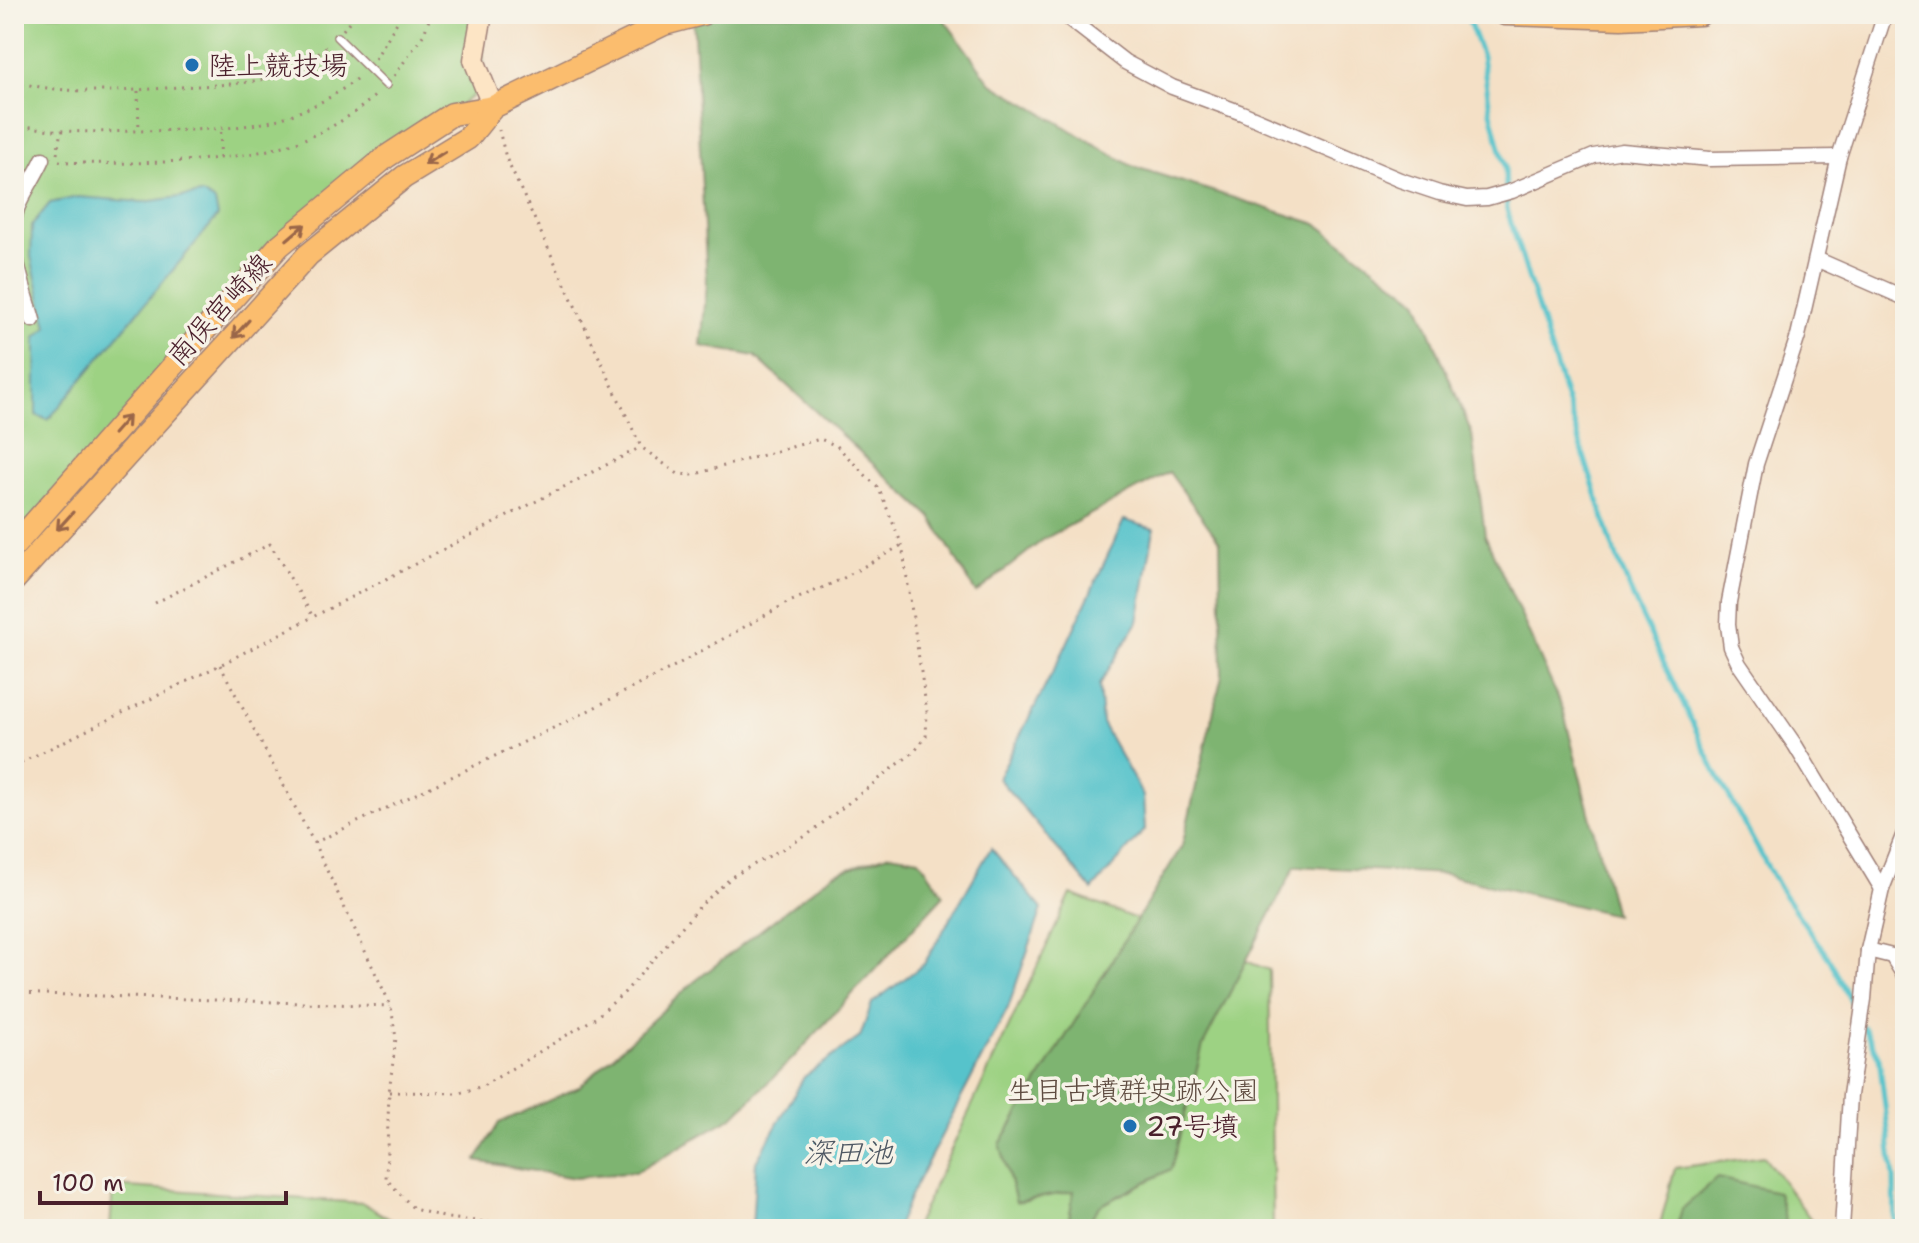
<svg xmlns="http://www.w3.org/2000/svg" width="1919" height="1243" viewBox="0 0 1919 1243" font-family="'Shantell Sans','Klee One',sans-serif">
  <rect width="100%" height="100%" fill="#f7f3e8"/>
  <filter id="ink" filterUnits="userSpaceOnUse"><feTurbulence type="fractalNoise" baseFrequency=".0125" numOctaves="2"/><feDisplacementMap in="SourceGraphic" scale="16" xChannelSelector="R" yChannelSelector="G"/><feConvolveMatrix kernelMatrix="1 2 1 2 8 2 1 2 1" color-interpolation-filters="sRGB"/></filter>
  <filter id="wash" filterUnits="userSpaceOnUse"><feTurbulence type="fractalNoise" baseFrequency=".006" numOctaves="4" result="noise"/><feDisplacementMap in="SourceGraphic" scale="32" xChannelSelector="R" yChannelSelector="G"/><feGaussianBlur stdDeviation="1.8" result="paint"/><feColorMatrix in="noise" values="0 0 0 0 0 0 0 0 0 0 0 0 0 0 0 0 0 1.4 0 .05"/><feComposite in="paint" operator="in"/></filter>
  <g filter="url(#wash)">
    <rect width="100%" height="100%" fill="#f4e0c6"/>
    <!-- green -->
    <g fill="#9dd283" stroke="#747857" stroke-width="2">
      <path d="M 14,14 L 482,14 L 484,87 L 279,246 L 14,546 Z"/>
      <path d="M 1071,894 L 1269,970 L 1273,1229 L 914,1229 Z"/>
      <path d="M 1764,1156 L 1818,1229 L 1659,1229 L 1675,1168 Z"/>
      <path d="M 113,1186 L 363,1203 L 406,1229 L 110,1229 Z"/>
    </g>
    <!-- forest -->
    <g fill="#7eb471" stroke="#646a4e" stroke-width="2">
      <path d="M 693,14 L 940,14 L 990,82 L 1132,166 L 1317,224 L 1417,300 L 1472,434 L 1485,535 L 1563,709 L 1615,915 L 1445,874 L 1295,866 L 1203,1045 L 1171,1169 L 1101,1205 L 1082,1229 L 1067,1229 L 1074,1191 L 1016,1202 L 1000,1144 L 1182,846 L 1222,675 L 1220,542 L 1169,472 L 1044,539 L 976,593 L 931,517 L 755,356 L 701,346 L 707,284 Z"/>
      <path d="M 890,854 L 919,859 L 944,895 L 794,1057 L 734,1116 L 636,1172 L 575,1178 L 476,1161 L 499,1123 L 579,1087 L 694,982 L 833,874 Z"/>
      <path d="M 1717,1178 L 1778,1192 L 1788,1229 L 1676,1229 L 1682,1209 Z"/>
    </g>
    <!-- water -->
    <g fill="#56c3cb" stroke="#50717b" stroke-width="2">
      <path d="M 202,194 L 215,202 L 218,216 L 48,420 L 36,415 L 36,337 L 47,327 L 31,257 L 32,225 L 50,203 L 78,197 L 143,202 Z"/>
      <path d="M 1124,520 L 1154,529 L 1138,622 L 1099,685 L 1102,723 L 1143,796 L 1145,830 L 1092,890 L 998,778 L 1064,650 Z"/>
      <path d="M 991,848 L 1042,909 L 1008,1008 L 912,1192 L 896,1229 L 752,1229 L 756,1162 L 804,1077 L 860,1037 L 872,1003 L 924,964 Z"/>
    </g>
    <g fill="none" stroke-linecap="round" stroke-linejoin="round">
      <!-- stream -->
      <g stroke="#56c3cb" stroke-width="5">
        <path d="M 1466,14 L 1482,56 L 1490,108 L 1505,167 L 1507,210 L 1613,548 L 1636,604 L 1716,773 L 1780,889 L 1830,960 L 1857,1014"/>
        <path d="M 1863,1027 L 1879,1058 L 1894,1178 L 1895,1229"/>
      </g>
    </g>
  </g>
  <g filter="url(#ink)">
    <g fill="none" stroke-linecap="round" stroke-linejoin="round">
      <defs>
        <path id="lane" d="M 337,37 L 386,85"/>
        <g id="street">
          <path d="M 1063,14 L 1125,62 L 1172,87 L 1242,113 L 1400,180 L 1439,193 L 1467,199 L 1487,198 L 1512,191 L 1594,156 L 1622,151 L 1710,159 L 1839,157"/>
          <path d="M 1816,259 L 1905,298"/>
          <path d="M 33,320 C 24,287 6,243 17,209 C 22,195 36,175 43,159"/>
          <path d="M 1882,889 L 1795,745 L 1739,664 L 1731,647 L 1728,625 L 1729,602 L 1756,464 L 1798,336 L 1839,157 L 1885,14"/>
          <path d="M 1868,950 L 1892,956 L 1905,977"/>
          <path d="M 1842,1229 L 1850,1095 L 1864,999 L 1868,950 L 1882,889 L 1905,831"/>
        </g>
        <path id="secondary" d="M 482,14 L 474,60 L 493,107"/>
        <g id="primary">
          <path d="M 1505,14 L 1621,18 L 1700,14"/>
          <path d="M 14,546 L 279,246 L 386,157 L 452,114 L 493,107 L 664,24 L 702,14"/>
          <path d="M 14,580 L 308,255 L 404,177 L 468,138 L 493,107"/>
        </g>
      </defs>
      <!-- lane casing -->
      <use href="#lane" stroke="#9f8078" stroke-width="10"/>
      <!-- street casing -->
      <use href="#street" stroke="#9f8078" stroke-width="17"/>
      <!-- secondary casing -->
      <use href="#secondary" stroke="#9f8078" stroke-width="23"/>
      <!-- primary casing -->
      <use href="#primary" stroke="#9f8078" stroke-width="25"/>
      <!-- path -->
      <g stroke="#9f8078" stroke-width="3" stroke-dasharray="2 6" stroke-linecap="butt">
        <path d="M 343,30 L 355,14"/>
        <path d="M 375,59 L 402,14"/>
        <path d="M 394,76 L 424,34 L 431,14"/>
        <path d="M 14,81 C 64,96 128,91 179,87 C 212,85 245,85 277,76 C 296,70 314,56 330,44"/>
        <path d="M 138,91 L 139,131"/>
        <path d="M 14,123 C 53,134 96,132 137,131 C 181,130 228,131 272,121 C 301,113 337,97 359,76"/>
        <path d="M 57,154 L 61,130"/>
        <path d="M 14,156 L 27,158"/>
        <path d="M 220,158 L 221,127"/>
        <path d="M 59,161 C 93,165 128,163 163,162 C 244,158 315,151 378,93"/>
        <path d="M 155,603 L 270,544 L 312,615"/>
        <path d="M 220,665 L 314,843 L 391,1006 L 396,1038 L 389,1092 L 386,1179 L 414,1209 L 447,1218 L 555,1229"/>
        <path d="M 14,766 L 220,665 L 641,447"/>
        <path d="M 314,843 L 574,718 L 671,668 L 787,603 L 840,580 L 902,545"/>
        <path d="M 14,993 L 390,1006"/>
        <path d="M 389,1092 L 459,1093 L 483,1086 L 595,1018 L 625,992 L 701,905 L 733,876 L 806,836 L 915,751 L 926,736 L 927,712 L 902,545 L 879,489 L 837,446 L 820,439 L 692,475 L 678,474 L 641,447 L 506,158 L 499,130"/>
      </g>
      <!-- lane -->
      <use href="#lane" stroke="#fff" stroke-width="7"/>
      <!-- street -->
      <use href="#street" stroke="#fff" stroke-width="14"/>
      <!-- secondary -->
      <use href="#secondary" stroke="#fde5c5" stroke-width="20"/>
      <!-- primary -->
      <use href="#primary" stroke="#fbbd6e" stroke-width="22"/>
    </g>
    <!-- one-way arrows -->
    <defs><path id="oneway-shaft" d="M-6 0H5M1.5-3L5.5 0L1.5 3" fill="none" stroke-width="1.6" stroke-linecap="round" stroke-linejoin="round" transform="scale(2)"/></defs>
    <g stroke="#9a6649">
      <use href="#oneway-shaft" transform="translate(435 158) rotate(148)"/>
      <use href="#oneway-shaft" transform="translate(296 232) rotate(-40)"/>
      <use href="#oneway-shaft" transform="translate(241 329) rotate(132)"/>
      <use href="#oneway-shaft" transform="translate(121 425) rotate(-49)"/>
      <use href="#oneway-shaft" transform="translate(65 521) rotate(132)"/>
    </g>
  </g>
  <!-- markers -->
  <g fill="#1f6fb2" stroke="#f7f3e8" stroke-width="3">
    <circle cx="192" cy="65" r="8"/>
    <circle cx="1130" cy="1126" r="8"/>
  </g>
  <g text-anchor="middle" stroke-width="7" stroke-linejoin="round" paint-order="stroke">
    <!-- poi labels -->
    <g font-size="28" fill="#4a1f2b" stroke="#f7f3e8" text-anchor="start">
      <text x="208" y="75">陸上競技場</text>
      <text x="1146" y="1136">27号墳</text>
    </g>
    <!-- street labels -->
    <g font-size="28" fill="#4a1f2b" stroke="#f7f3e8">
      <text transform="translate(219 309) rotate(-48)" y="10">南俣宮崎線</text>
    </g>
    <!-- park labels -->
    <g font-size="28" fill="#5f4c41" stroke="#f7f3e8">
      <text x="1133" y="1100">生目古墳群史跡公園</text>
    </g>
    <!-- water labels -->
    <g font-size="30" font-style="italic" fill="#4e5863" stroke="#f7f3e8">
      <text x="848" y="1163">深田池</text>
    </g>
  </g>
  <!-- margin -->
  <rect width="1919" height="1243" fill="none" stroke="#f7f3e8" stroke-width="48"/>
  <!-- scale -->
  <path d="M40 1191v12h246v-12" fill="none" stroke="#4a1f2b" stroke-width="4"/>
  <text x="52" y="1191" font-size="24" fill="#4a1f2b" stroke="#f7f3e8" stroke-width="6" paint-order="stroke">100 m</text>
</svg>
